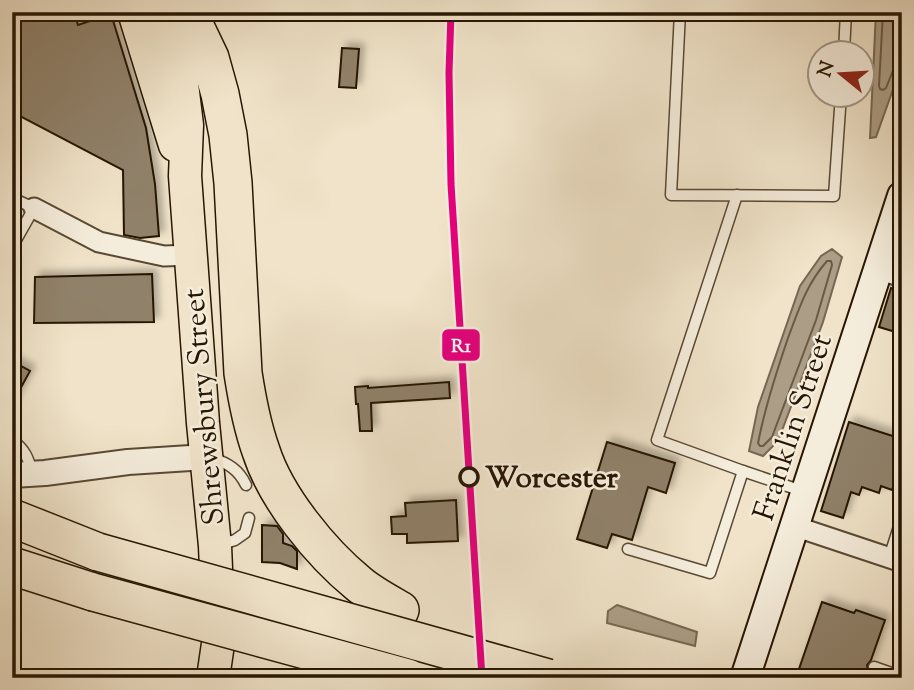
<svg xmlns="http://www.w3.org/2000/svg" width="914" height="690" viewBox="0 0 914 690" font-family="'Sorts Mill Goudy',serif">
  <defs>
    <filter id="shadow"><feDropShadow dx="5" dy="-5" stdDeviation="3.5" flood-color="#0004"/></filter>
  </defs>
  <rect width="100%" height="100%" fill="#f0e3c9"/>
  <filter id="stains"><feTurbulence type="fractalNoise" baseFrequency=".00286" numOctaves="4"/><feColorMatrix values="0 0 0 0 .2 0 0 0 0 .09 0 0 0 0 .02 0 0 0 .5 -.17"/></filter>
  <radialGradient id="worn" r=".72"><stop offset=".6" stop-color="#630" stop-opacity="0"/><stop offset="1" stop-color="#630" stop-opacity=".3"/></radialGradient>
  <!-- water -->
  <g fill="#ac9d86" stroke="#776752" stroke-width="2">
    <path d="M 876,12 L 902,12 L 902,64 L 876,137 L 870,138 Z"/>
    <path d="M 832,249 L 842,257 L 823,322 L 778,441 L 763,456 L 749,451 L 758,407 L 800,286 L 821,256 Z"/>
    <path d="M 617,605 L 697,632 L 695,646 L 607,623 L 608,611 Z"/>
  </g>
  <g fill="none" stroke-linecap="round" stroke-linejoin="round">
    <!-- shore -->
    <g stroke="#6a5a44" stroke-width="2">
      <path d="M 883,12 L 879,86 L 880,89 L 883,90 L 886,88 L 894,68 L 902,66"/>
      <path d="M 827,261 L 831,261 L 832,265 L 816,320 L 772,437 L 763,446 L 760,446 L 758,443 C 765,407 776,373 788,338 C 799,309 806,285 827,261 Z"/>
    </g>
  </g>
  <!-- building -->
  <g fill="#90816a" stroke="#271603" stroke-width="2" filter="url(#shadow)">
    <path d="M 12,12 L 36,12 L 37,19 L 74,12 L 78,25 L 111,14 L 146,128 L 155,184 L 159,236 L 140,238 L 124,235 L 123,170 L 12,112 Z"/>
    <path d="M 342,48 L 359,49 L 356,88 L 339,87 Z"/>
    <path d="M 152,274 L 154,322 L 34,323 L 35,277 Z"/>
    <path d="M 891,288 L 902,291 L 902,334 L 879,327 Z"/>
    <path d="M 12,361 L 30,371 L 12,404 Z"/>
    <path d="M 449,382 L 450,398 L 371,403 L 372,431 L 360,431 L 358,404 L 356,404 L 355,387 L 368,386 L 368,388 Z"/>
    <path d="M 849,422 L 902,439 L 902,459 L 892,490 L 881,486 L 879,493 L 862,487 L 859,495 L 851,492 L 843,518 L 821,511 Z"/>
    <path d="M 607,442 L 675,463 L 666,493 L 648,487 L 632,540 L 612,534 L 607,548 L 577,539 Z"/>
    <path d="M 456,500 L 458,541 L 407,543 L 407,534 L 392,534 L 391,517 L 406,516 L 405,503 Z"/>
    <path d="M 262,525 L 277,526 L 283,534 L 283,543 L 292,546 L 297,551 L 297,569 L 280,563 L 262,562 Z"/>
    <path d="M 822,602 L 854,613 L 856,610 L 885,620 L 871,660 L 867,665 L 868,671 L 865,678 L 814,678 L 798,672 Z"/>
  </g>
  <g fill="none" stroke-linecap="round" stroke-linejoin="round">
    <defs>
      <g id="service">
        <path d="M 680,12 L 671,195 L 834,196 L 841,94"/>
        <path d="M 844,52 L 846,12"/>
        <path d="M 737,195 L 657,440 L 743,471"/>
        <path d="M 12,198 L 34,208 L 12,247"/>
        <path d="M 12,440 C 25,449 29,459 32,474"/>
        <path d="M 212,458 C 228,463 239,470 246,485"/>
        <path d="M 219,545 L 235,540 L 245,533 L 249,518"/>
        <path d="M 628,549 L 710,573 L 743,471 L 805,492"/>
        <path d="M 889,558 L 902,517"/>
        <path d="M 874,667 L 897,675"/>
      </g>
      <g id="minor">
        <path d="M 34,208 L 99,242 L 164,256 L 191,255"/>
        <path d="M 878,269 L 902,277"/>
        <path d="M 794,526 L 902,562"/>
      </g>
      <path id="tertiary" d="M 12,475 L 45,473 L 128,462 L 206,457"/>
      <path id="secondary" d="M 745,678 L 902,196"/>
      <g id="primary">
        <path d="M 134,12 L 175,145"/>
        <path d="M 164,12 L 182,84 L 187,125 L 185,176 L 203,423 L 215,546 L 219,637 L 213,678"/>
      </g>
      <g id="motorway">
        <path d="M 188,12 L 210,58 L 220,94 L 228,135 L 233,183 L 243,373 C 247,399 252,426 261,451 C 276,498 321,553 359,584 C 371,594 386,602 400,610"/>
        <path d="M 12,518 L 98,552"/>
        <path d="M 12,566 L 93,592"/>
      </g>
    </defs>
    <!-- service casing -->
    <use href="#service" stroke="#594934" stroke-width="13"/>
    <!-- minor casing -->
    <use href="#minor" stroke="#594934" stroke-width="23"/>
    <!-- tertiary casing -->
    <use href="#tertiary" stroke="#594934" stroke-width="28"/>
    <!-- secondary casing -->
    <use href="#secondary" stroke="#271603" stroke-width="32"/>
    <!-- primary casing -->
    <use href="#primary" stroke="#271603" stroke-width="35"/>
    <!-- motorway casing -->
    <use href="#motorway" stroke="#271603" stroke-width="40"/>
    <!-- service -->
    <use href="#service" stroke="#f5eddc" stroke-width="10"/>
    <!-- minor -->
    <use href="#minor" stroke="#f5eddc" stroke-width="19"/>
    <!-- tertiary -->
    <use href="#tertiary" stroke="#f5eddc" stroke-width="24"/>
    <!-- secondary -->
    <use href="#secondary" stroke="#f5eddc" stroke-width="28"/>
    <!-- primary -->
    <use href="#primary" stroke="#f0e3c9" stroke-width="32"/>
    <!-- motorway -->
    <use href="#motorway" stroke="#f0e3c9" stroke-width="37"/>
    <!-- rail -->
    <path stroke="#271603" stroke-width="5" stroke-dasharray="12 12" stroke-linecap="butt" d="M 451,12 L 449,73 L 451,184 L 482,678"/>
    <defs>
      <g id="motorway-bridge">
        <path d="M 98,552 L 548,678"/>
        <path d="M 93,592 L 408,678"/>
      </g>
    </defs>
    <!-- motorway-bridge casing -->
    <use href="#motorway-bridge" stroke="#271603" stroke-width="40" stroke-linecap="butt"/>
    <!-- motorway-bridge -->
    <use href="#motorway-bridge" stroke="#f0e3c9" stroke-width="37"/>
    <defs>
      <path id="rail-1" d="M 451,12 L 449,73 L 451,184 L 482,678"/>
    </defs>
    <!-- rail-1 casing -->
    <use href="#rail-1" stroke="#f5eddc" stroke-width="12"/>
    <!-- rail-1 -->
    <use href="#rail-1" stroke="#e5007d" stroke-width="7"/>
  </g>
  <!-- markers -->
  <circle fill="#f5eddc" stroke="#271603" stroke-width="3.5" cx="469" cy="477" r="9"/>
  <g text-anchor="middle" stroke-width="5" stroke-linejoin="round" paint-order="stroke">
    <!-- street labels -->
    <g font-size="30" fill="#271603" stroke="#f5eddc">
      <text transform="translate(203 407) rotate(-95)" y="10">Shrewsbury Street</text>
      <text transform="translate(792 427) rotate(-72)" y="10">Franklin Street</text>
    </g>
    <!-- stop labels -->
    <g font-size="30" font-weight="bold" fill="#271603" stroke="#f5eddc" text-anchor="start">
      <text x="485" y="487">Worcester</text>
    </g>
  </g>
  <rect stroke="#f5eddc" stroke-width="2.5" x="441" y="328" width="40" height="34" rx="7" fill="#e5007d"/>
  <g font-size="19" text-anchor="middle" font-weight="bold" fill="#fff">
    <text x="461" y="352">R1</text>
  </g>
  <!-- margin -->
  <rect width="914" height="690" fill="none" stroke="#f0e3c9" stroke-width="42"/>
  <rect x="14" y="14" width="886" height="662" fill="none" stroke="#271603" stroke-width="3.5"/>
  <rect x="21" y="21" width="872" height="648" fill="none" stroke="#271603" stroke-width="2"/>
  <!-- north arrow -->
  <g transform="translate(841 74) rotate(288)"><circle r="33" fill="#f5eddc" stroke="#a39785" stroke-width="2"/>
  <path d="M0-5L12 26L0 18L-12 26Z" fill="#8f2418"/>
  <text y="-10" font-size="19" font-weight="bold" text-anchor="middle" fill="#271603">N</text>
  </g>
  <rect width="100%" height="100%" filter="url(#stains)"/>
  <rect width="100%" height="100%" fill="url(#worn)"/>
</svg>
